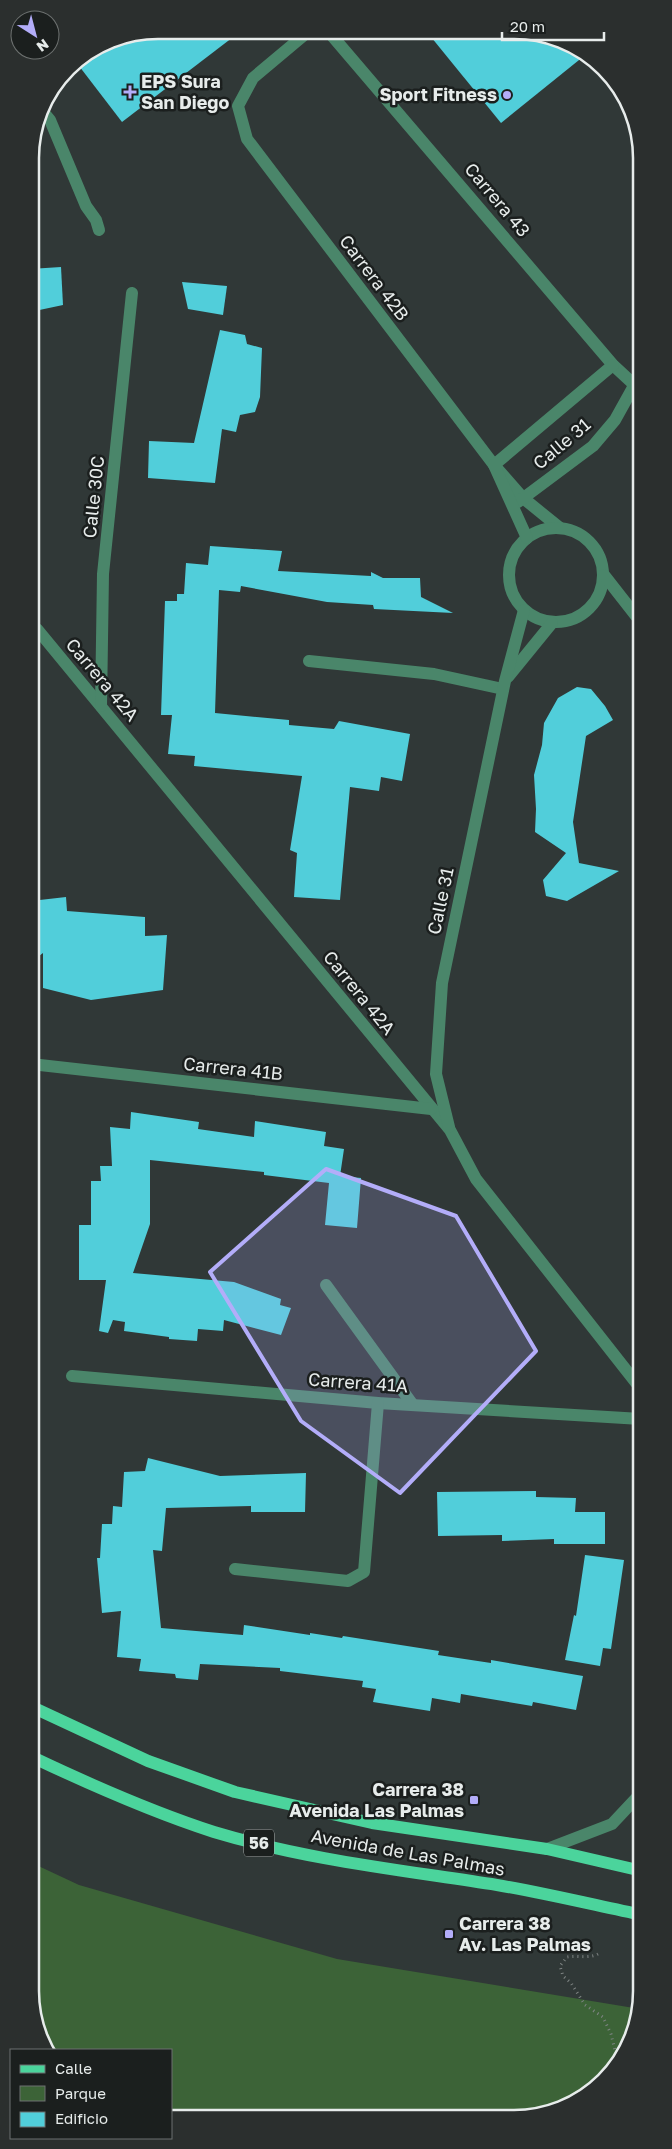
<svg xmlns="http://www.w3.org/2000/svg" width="672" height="2149" viewBox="0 0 672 2149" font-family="'Golos Text',sans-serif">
  <rect width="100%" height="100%" fill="#303837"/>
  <!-- green -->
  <path fill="#3c6337" d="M 32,1863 L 79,1885 L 337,1959 L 640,2009 L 632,2040 L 610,2076 L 578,2102 L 539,2117 L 171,2117 L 171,2050 L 51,2050 L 32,2016 Z"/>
  <!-- building -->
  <g fill="#51ceda">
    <path d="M 158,30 L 241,31 L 122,122 L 76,62 L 109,40 Z"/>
    <path d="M 427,32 L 540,33 L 584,56 L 501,123 Z"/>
    <path d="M 61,267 L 63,305 L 30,312 L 30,269 Z"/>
    <path d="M 182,282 L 227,286 L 223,315 L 188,309 Z"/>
    <path d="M 220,330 L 245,335 L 247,344 L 262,348 L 260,397 L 255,412 L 240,415 L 236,432 L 222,429 L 215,483 L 148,478 L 149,441 L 194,443 Z"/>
    <path d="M 210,546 L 282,551 L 278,571 L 371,576 L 371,572 L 383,578 L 420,578 L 421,597 L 453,613 L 374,609 L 373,605 L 327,602 L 241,586 L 240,592 L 219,590 L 215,713 L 289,720 L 289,725 L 334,729 L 339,721 L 410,734 L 402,781 L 381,777 L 379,791 L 350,787 L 340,900 L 294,897 L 297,853 L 290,850 L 302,776 L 194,766 L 195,756 L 168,754 L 172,715 L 161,715 L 165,601 L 177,601 L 177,594 L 184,594 L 186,563 L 208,565 Z"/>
    <path d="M 577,687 L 591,689 L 605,706 L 613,720 L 586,736 L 573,822 L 579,863 L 619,871 L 567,901 L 546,896 L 543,880 L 566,853 L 535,832 L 536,809 L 534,775 L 542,745 L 544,723 L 558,698 Z"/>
    <path d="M 66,897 L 67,911 L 145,917 L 145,936 L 167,935 L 163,990 L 91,1000 L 43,988 L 43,953 L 31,962 L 31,901 Z"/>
    <path d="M 131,1112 L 199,1122 L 198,1129 L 254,1137 L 255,1121 L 326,1132 L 324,1146 L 344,1149 L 340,1176 L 361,1178 L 357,1228 L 325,1225 L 329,1183 L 264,1175 L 264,1172 L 150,1160 L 150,1224 L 133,1273 L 234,1282 L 281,1299 L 280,1305 L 291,1308 L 281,1335 L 224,1320 L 223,1331 L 198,1329 L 197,1341 L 169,1339 L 169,1337 L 124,1331 L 125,1322 L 113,1320 L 108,1333 L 99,1331 L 106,1280 L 79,1280 L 79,1225 L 91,1225 L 91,1181 L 101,1181 L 100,1166 L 112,1166 L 110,1127 L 130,1129 Z"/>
    <path d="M 148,1458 L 220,1476 L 306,1473 L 305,1512 L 251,1512 L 251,1506 L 166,1508 L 162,1551 L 153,1550 L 161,1628 L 243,1635 L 244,1625 L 310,1635 L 310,1633 L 342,1638 L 343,1636 L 439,1651 L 438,1655 L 491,1663 L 491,1660 L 583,1676 L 576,1710 L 533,1702 L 532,1706 L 461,1694 L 460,1703 L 432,1698 L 430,1711 L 373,1702 L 376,1689 L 362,1687 L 363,1681 L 280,1671 L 280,1668 L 200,1664 L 198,1680 L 176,1678 L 175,1674 L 139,1671 L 141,1659 L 117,1657 L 121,1611 L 102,1613 L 97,1558 L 100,1558 L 102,1524 L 112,1524 L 113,1506 L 122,1507 L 124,1472 L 145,1471 Z"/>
    <path d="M 536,1491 L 536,1497 L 576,1498 L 575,1512 L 605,1512 L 605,1544 L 554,1544 L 554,1539 L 502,1541 L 502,1535 L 438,1536 L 437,1492 Z"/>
    <path d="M 585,1555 L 624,1560 L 611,1649 L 603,1648 L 600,1666 L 565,1660 L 574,1615 L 576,1616 Z"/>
  </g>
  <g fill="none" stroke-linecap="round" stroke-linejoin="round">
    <!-- path -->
    <path stroke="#7e8483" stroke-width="3" stroke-dasharray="1 4" stroke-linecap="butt" d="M 598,1954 C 589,1959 578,1955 567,1957 L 560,1966 L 563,1976 L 571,1983 L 585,2005 L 603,2017 L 611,2034 L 618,2063"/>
    <!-- minor -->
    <g stroke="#4a866a" stroke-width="12">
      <path d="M 309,31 L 253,78 L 238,106 L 247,139 L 494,465 L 523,498 L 560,528"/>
      <path d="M 328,31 L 613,365 L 640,390"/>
      <path d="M 40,108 L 50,120 L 86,206 L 96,220 L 99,230"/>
      <path d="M 518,502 L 593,446 L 615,420 L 640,375"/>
      <circle cx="556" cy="575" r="47"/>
      <path d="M 527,538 L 494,465 L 613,365"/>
      <path d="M 604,575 L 640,621"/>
      <path d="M 37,629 L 450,1130 L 476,1179 L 641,1389"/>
      <path d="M 309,661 L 434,674 L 503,689"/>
      <path d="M 508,677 L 552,623"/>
      <path d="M 101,706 L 103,574 L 132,293"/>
      <path d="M 31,1064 L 431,1109"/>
      <path d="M 449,1127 L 436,1074 L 442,983 L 505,681 L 524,610"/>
      <path d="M 326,1285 L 413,1405"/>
      <path d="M 72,1376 L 378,1403 L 641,1419"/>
      <path d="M 235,1569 L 348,1581 L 364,1572 L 378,1403"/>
      <path d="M 547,1849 L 612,1824 L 642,1792"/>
    </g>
    <!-- major -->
    <g stroke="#4bd49c" stroke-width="12">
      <path d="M 32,1707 L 148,1761 L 235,1792 L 372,1823 L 547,1849 L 642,1871"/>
      <path d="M 32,1757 C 91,1785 152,1812 214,1832 C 307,1860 402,1870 497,1885 C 545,1893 594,1905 642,1915"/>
    </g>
  </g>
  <!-- marked area -->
  <path fill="#b3adf9" fill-opacity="0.2" stroke="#b3adf9" stroke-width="4" stroke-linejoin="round" d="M 326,1169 L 456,1216 L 536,1351 L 400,1493 L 301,1421 L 210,1272 Z"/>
  <!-- markers -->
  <g fill="#b3adf9" stroke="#1b1f1e" stroke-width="2">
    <path d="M127.5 84.5h5v5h5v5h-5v5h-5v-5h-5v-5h5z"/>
    <circle cx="507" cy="95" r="5"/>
    <rect x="469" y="1795" width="10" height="10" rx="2.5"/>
    <rect x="444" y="1929" width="10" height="10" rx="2.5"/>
  </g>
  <g text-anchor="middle" stroke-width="5" stroke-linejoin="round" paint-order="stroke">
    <!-- shield labels -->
    <rect fill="#1b1f1e" stroke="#aaaeae" stroke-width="1" x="244" y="1829.5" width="30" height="27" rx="4"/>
    <g font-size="16" font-weight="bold" fill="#e7eceb">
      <text x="259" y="1849">56</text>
    </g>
    <!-- poi labels -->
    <g font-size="18" font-weight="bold" fill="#e7eceb" stroke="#1b1f1e" text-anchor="start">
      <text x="141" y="88">EPS Sura<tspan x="141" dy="21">San Diego</tspan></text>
      <text x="497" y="101" text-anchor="end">Sport Fitness</text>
      <text x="464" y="1796" text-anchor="end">Carrera 38<tspan x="464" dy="21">Avenida Las Palmas</tspan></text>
      <text x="459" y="1930">Carrera 38<tspan x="459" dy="21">Av. Las Palmas</tspan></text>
    </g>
    <!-- street labels -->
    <g font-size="18" fill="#e7eceb" stroke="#1b1f1e">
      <text transform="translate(497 200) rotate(50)" y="6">Carrera 43</text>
      <text transform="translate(374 278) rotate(53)" y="6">Carrera 42B</text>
      <text transform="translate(562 444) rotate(-40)" y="6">Calle 31</text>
      <text transform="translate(94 497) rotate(-84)" y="6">Calle 30C</text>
      <text transform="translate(102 680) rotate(50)" y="6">Carrera 42A</text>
      <text transform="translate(441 901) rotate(-78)" y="6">Calle 31</text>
      <text transform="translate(359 993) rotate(51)" y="6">Carrera 42A</text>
      <text transform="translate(233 1069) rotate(6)" y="6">Carrera 41B</text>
      <text transform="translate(358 1383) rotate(4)" y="6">Carrera 41A</text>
      <text transform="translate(408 1853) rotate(10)" y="6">Avenida de Las Palmas</text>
    </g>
  </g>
  <!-- crop -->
  <path d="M0 0H672V2149H0ZM158 39H514A119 119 0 0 1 633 158V1991A119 119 0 0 1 514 2110H158A119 119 0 0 1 39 1991V158A119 119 0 0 1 158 39Z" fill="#2b2f2e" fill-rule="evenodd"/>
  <path fill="none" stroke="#e7eceb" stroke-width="2.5" d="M158 39H514A119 119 0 0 1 633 158V1991A119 119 0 0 1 514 2110H158A119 119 0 0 1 39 1991V158A119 119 0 0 1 158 39Z"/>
  <!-- legend -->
  <rect x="10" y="2049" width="162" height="90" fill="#1b1f1e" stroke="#6d7170"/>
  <rect x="20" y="2065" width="25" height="8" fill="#4bd49c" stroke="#6d7170"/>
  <text x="55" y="2074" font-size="15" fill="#e7eceb">Calle</text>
  <rect x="20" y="2086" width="25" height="15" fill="#3c6337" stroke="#6d7170"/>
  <text x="55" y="2099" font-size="15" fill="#e7eceb">Parque</text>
  <rect x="20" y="2112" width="25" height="15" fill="#51ceda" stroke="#6d7170"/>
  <text x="55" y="2124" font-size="15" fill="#e7eceb">Edificio</text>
  <!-- north arrow -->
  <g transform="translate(35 35) rotate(144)"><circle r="24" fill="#1b1f1e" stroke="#6d7170"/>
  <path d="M0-4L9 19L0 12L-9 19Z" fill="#b3adf9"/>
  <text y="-8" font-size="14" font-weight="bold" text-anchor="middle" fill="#e7eceb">N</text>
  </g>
  <!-- scale -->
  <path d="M502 32v8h102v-8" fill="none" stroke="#e7eceb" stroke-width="2.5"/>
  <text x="510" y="32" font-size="15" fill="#e7eceb" stroke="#1b1f1e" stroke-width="4" paint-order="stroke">20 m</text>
</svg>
